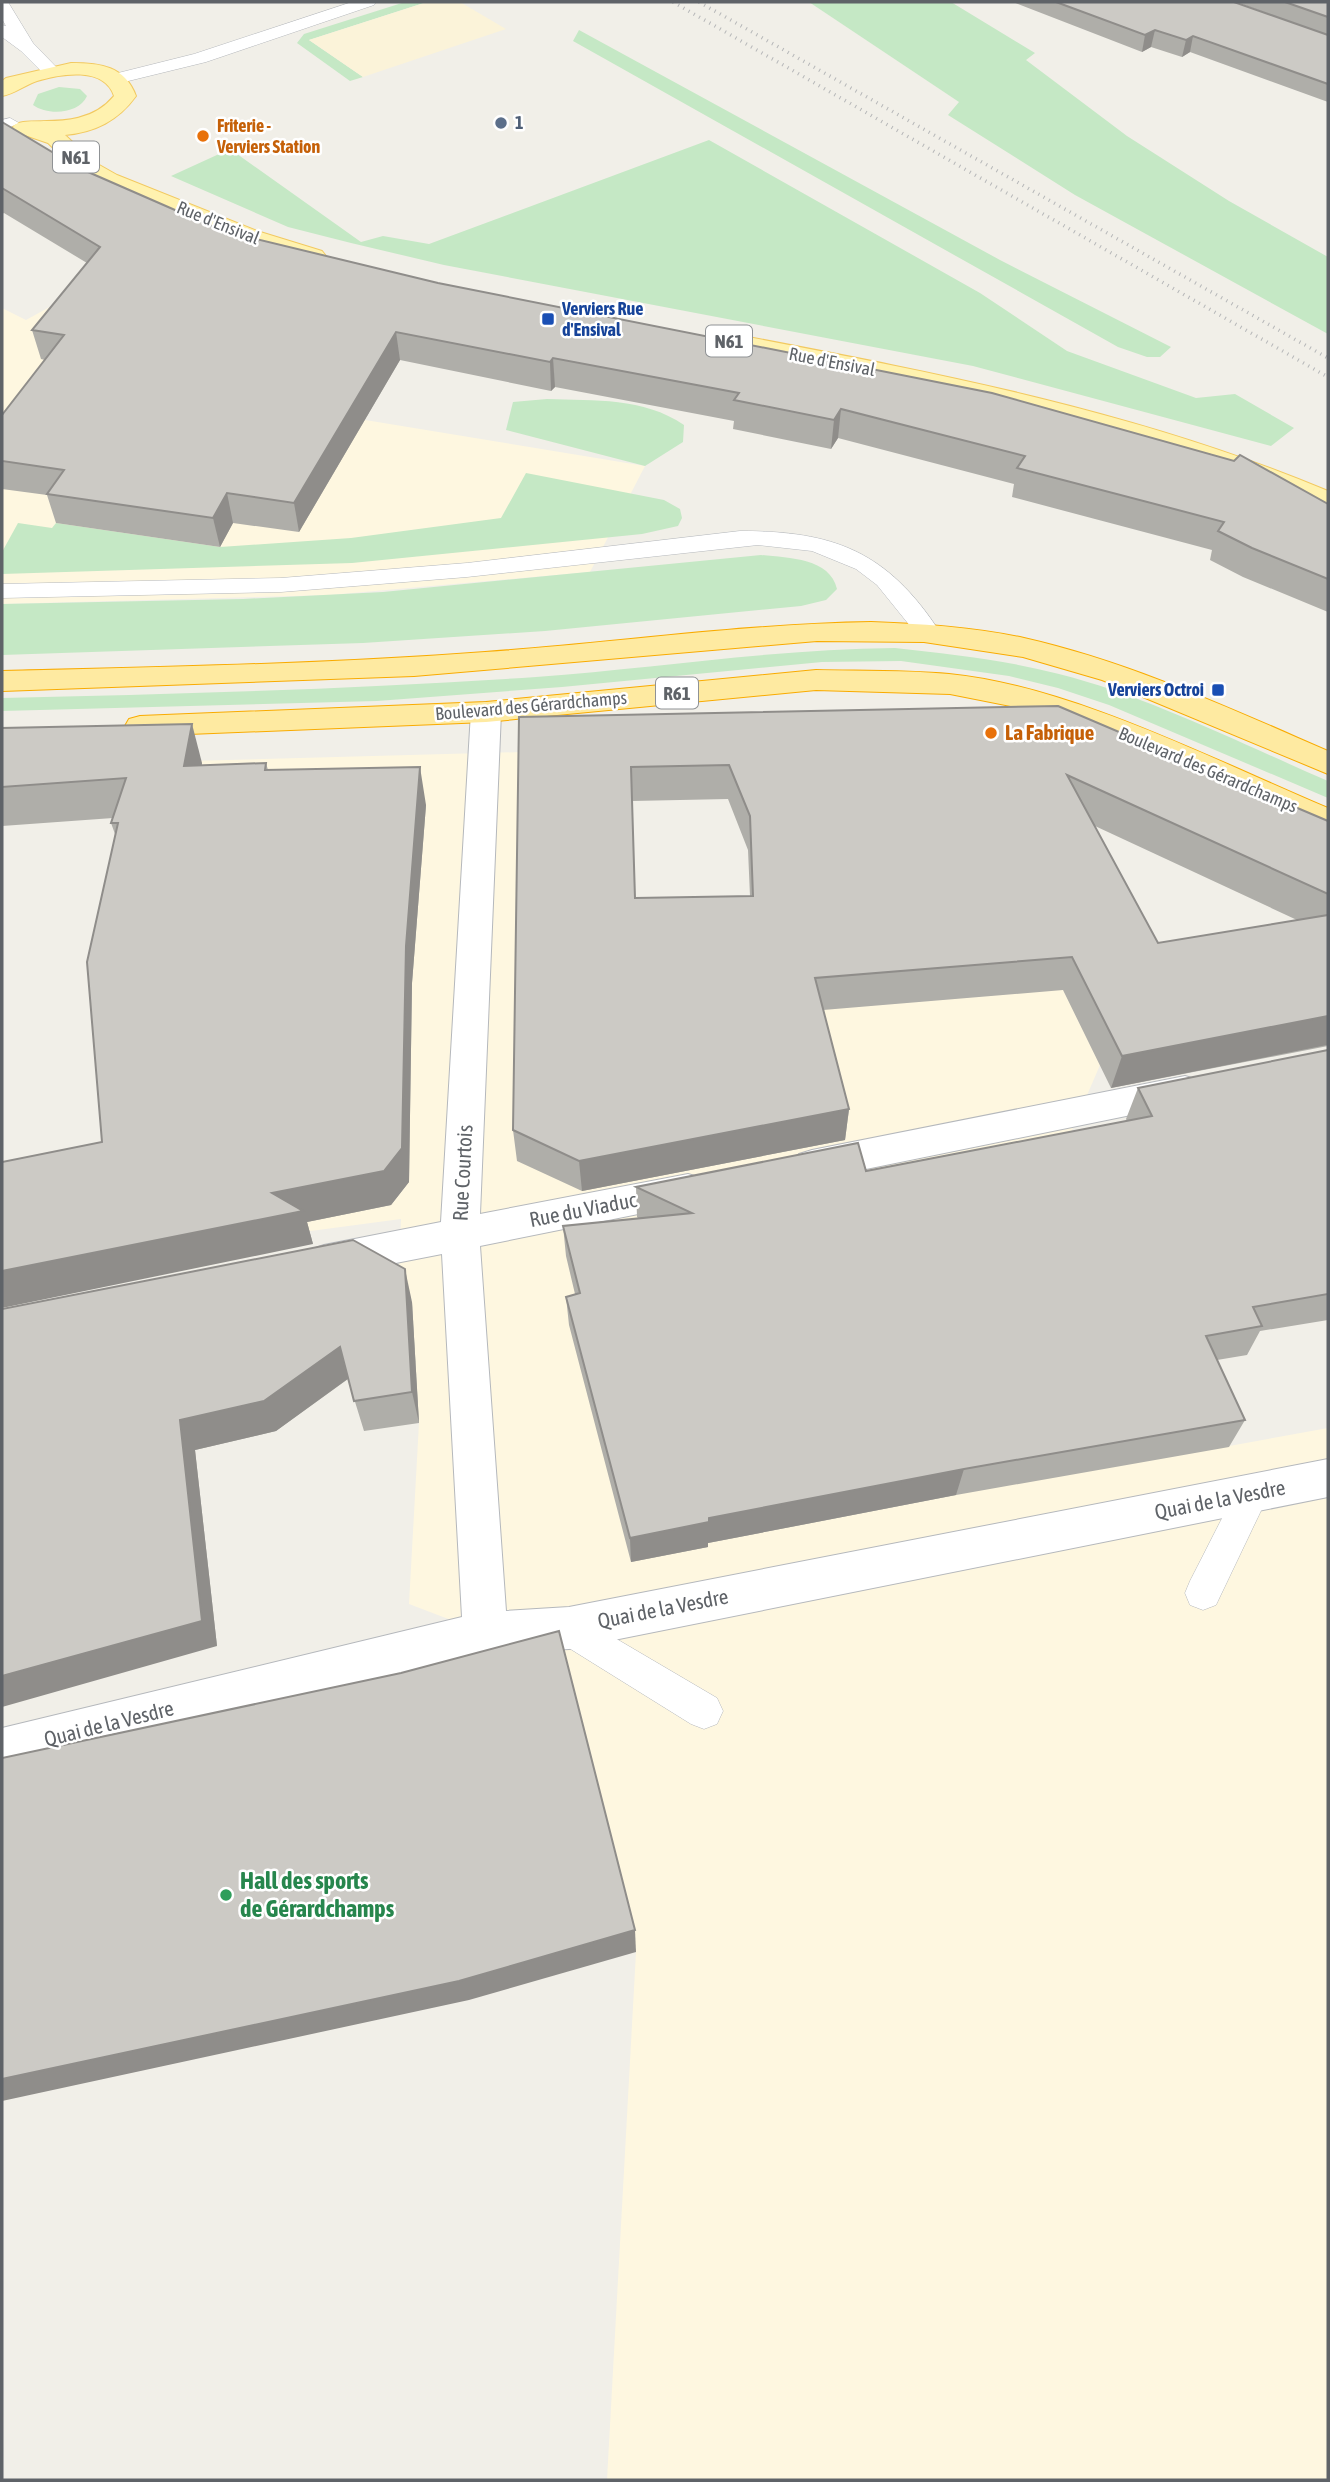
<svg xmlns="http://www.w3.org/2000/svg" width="1330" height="2482" viewBox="0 0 1330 2482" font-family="'Asap Condensed',sans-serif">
  <rect width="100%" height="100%" fill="#f1efe8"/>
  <!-- commercial -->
  <g fill="#fef7e0">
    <path d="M 135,260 L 250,401 L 645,466 L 590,572 L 330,595 L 2,604 L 2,308 L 26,320 Z"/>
    <path d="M 522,752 L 679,1086 L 1014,888 L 1100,1065 L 1057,1165 L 1169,1457 L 1328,1428 L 1328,2480 L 607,2480 L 636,1952 L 564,1663 L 409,1604 L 419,1423 L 398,1294 L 401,1219 L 123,1256 L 138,816 L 2,766 Z"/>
  </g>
  <!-- green -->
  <g fill="#c5e8c5">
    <path d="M 405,2 L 427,2 L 309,40 L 363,77 L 350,81 L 297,43 L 304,34 Z"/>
    <path d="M 809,2 L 951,2 L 1035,53 L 1026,60 L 1127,136 L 1229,201 L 1328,257 L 1328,334 L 1075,195 L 948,115 L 959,102 Z"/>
    <path d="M 579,30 L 1000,260 L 1171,347 L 1160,357 L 1147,357 L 1118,347 L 573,41 Z"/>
    <path d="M 59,87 L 80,89 L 87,96 C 79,114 48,116 33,105 L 38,94 Z"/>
    <path d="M 709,140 L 980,293 L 1067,351 L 1196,398 L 1235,394 L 1294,428 L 1271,446 L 973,366 L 444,265 L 351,243 L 288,227 L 171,176 L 230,149 L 361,242 L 383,236 L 429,244 Z"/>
    <path d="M 547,399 C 595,401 643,397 684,425 L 683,442 L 645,466 L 506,430 L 513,402 Z"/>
    <path d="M 526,473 L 664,500 L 680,509 L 682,518 L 678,526 L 642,534 L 352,563 L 2,574 L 2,552 L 18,523 L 52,528 L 56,523 L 220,547 L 351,538 L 501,518 Z"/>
    <path d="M 761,555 C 788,558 830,558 837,589 L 826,600 L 801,606 L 545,631 L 363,643 L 2,655 L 2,604 L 243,599 L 383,592 Z"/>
    <path d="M 895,648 C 950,654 1005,660 1059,674 C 1150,697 1242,744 1328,781 L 1328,798 L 1109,705 L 1058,688 L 1009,676 L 901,661 L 822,662 L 562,687 L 377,701 L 2,711 L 2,698 C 180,694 358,689 536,677 C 656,668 775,649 895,648 Z"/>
  </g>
  <!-- sand -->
  <path fill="#fbf3d9" d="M 427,2 L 460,2 L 506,29 L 363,77 L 309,40 Z"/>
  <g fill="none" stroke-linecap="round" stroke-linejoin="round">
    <defs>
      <g id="service">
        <path d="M 2,2 L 8,2 L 33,43 L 60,71 L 57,75 L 45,75 L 21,51 L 2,37 L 2,25 L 6,26 L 2,19 Z"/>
        <path d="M 352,2 L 376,2 L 374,5 L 206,62 L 116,84 L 107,79 L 110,75 L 194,54 Z"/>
        <path d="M 10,118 L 19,123 L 2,131 L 2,120 Z"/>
        <path d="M 740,531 C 834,531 887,551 940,632 L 937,637 L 919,637 L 877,585 L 856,569 L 812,551 L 758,545 L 467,577 L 281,592 L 2,598 L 2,584 L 281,578 L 467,563 Z"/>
        <path d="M 1252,1478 L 1264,1483 L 1269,1494 L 1216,1605 L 1203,1610 L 1190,1605 L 1185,1593 L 1190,1581 L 1240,1483 Z"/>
        <path d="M 569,1611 L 717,1698 L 723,1711 L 717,1724 L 704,1729 L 691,1724 L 556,1640 L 551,1628 L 556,1616 Z"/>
      </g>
      <g id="minor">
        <path d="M 486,702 L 497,705 L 501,712 L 480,1214 L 688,1174 L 701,1178 L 707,1189 L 701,1200 L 688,1204 L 480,1246 L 506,1611 L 569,1607 L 1328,1459 L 1328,1497 L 569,1649 L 485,1654 L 2,1774 L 2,1728 L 462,1617 L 442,1254 L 324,1277 L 310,1272 L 305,1261 L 310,1250 L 324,1245 L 441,1222 L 471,712 L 475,705 Z"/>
        <path d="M 1185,1076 L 1198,1080 L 1203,1090 L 1198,1100 L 1185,1104 L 812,1180 L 799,1176 L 793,1165 L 799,1154 L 812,1150 Z"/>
      </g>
      <g id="primary">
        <path d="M 71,63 C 100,63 125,66 136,96 C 118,121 95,132 65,135 L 94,162 L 117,175 L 257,231 L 322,251 L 326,256 L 322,261 L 314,263 L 241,241 L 101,185 L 78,172 L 48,143 L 16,132 L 13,127 C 23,112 81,136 114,96 C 104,66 61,74 37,81 C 25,85 14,94 2,96 L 2,81 L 6,78 Z"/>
        <path d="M 743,336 C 942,374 1140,412 1328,491 L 1328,509 L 1178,452 L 1105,430 L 966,396 L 734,349 L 730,344 L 734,339 Z"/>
      </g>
      <g id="trunk">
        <path d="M 871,622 C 922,624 974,627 1024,638 C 1130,662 1229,708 1328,751 L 1328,774 L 1102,680 L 1023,657 L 924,642 L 817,641 L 414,676 L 2,691 L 2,671 C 163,667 324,664 485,652 C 614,643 742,624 871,622 Z"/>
        <path d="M 816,670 C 860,671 905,670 949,674 C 1071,686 1214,760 1328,808 L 1328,832 L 1082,728 L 1021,708 L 950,694 L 816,690 L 486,722 L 140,736 L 129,733 L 125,726 L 129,719 L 140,716 L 486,702 Z"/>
      </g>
    </defs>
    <!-- service casing -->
    <use href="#service" stroke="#b5b8bc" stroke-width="1"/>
    <!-- minor casing -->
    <use href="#minor" stroke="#b5b8bc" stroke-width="2"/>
    <!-- primary casing -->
    <use href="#primary" stroke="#f2c960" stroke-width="2"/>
    <!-- trunk casing -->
    <use href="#trunk" stroke="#f9ab00" stroke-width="2"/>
    <!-- service -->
    <use href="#service" fill="#fff" fill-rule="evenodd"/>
    <!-- minor -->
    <use href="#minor" fill="#fff" fill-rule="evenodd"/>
    <!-- primary -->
    <use href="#primary" fill="#fff2af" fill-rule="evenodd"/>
    <!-- trunk -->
    <use href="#trunk" fill="#feeaa1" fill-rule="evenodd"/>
    <!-- rail -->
    <g stroke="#b6b7b8" stroke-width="3.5" stroke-dasharray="1 5" stroke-linecap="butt">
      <path d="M 673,2 L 1328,377"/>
      <path d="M 699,2 L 1328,358"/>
    </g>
  </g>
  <!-- wall -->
  <g fill="#afaea9" fill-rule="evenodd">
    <path d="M 1013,2 L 1234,2 L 1328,35 L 1328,102 L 1190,52 L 1182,57 L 1151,47 L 1142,52 Z"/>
    <path d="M 1236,2 L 1328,2 L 1328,35 Z"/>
    <path d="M 2,122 L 79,168 L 223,231 L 1328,504 L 1328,612 L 1243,577 L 1210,560 L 1212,550 L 1012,497 L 1014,484 L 838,438 L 831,449 L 733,429 L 734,421 L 555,387 L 551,391 L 400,360 L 299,532 L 233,523 L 220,547 L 56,523 L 47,495 L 2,489 L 2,415 L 45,360 L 41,359 L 32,330 L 87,263 L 4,213 L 2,214 Z"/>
    <path d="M 1058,706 L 1328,821 L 1328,1046 L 1111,1088 L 1063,990 L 823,1010 L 849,1109 L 845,1140 L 582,1191 L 517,1161 L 513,1130 L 519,717 ZM 728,799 L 748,850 L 750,896 L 635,898 L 632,801 ZM 1095,826 L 1297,920 L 1158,943 Z"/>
    <path d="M 2,728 L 202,763 L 202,765 L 266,763 L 268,770 L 426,805 L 412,983 L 409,1182 L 391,1205 L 307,1222 L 313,1244 L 102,1142 L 115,834 L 111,823 L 113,818 L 2,826 Z"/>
    <path d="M 1328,1050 L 1328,1320 L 1260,1331 L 1247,1355 L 1217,1360 L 1245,1420 L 1229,1447 L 956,1495 L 708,1543 L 708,1547 L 631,1562 L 569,1325 L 566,1297 L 575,1294 L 566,1256 L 563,1226 L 639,1219 L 637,1217 L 636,1187 L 866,1171 L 1127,1121 L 1126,1119 L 1138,1088 Z"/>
    <path d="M 412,1302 L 419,1423 L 364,1431 L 348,1379 L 276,1431 L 195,1450 L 217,1646 L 2,1309 Z"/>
  </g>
  <!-- shaded-wall -->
  <g fill="#8f8d8a">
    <path d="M 1155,30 L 1151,47 L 1142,52 L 1145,35 Z"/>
    <path d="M 1193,36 L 1190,52 L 1182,57 L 1186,40 Z"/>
    <path d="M 396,332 L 400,360 L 299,532 L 294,503 Z"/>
    <path d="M 553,358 L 555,387 L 551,391 L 550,362 Z"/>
    <path d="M 841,409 L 838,438 L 831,449 L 834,420 Z"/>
    <path d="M 227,493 L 233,523 L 220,547 L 213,518 Z"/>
    <path d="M 192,724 L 202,763 L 195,804 L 184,766 Z"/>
    <path d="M 420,767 L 426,805 L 412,983 L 409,1182 L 391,1205 L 307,1222 L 313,1244 L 2,1308 L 2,1271 L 272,1193 L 406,946 Z"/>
    <path d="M 1328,1016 L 1327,1045 L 1111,1088 L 1122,1056 Z"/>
    <path d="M 849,1109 L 845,1140 L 582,1191 L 579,1161 Z"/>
    <path d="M 405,1269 L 412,1302 L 419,1423 L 412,1392 Z"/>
    <path d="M 340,1347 L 349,1378 L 276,1431 L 195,1450 L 217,1646 L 2,1707 L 2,1676 L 180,1420 Z"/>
    <path d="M 964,1469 L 956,1495 L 708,1543 L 708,1547 L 631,1562 L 630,1538 L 709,1518 Z"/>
    <path d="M 635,1930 L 636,1952 L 469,2000 L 2,2101 L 2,2079 Z"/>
  </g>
  <!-- building -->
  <g fill="#cccac5" stroke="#8f8d8a" stroke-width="2" fill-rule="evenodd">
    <path d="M 1056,2 L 1234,2 L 1328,35 L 1328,84 L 1193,36 L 1186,40 L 1155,30 L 1145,35 Z"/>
    <path d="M 1285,2 L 1328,2 L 1328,17 Z"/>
    <path d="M 2,122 L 79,168 L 223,231 L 438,283 L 992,393 L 1234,461 L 1240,455 L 1328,504 L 1328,579 L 1252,548 L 1218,531 L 1224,522 L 1017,468 L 1025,456 L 841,409 L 834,420 L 734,400 L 739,393 L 553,358 L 550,362 L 396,332 L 294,503 L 227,493 L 213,518 L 47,494 L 64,470 L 2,461 L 2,415 L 64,335 L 32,330 L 100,247 L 2,188 Z"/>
    <path d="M 1058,706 L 1328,821 L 1328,894 L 1067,775 L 1158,943 L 1328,915 L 1328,1016 L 1122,1056 L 1072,957 L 815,978 L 849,1109 L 579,1161 L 513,1130 L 519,717 ZM 729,765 L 750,816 L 753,896 L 635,898 L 631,767 Z"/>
    <path d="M 192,724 L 184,766 L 266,763 L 265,770 L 420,767 L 406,946 L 402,1148 L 384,1171 L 272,1193 L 303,1211 L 2,1271 L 2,1162 L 102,1142 L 87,962 L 118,823 L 111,823 L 126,778 L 2,787 L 2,728 Z"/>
    <path d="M 1328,1050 L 1328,1294 L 1253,1307 L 1262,1326 L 1206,1336 L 1245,1420 L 964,1469 L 709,1518 L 709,1522 L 630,1538 L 566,1297 L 580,1293 L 563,1226 L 692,1213 L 636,1187 L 858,1143 L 866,1171 L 1152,1116 L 1138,1088 Z"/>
    <path d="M 353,1240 L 405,1269 L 412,1392 L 354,1401 L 340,1347 L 264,1401 L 180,1420 L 202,1621 L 2,1676 L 2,1309 Z"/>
    <path d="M 559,1631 L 635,1930 L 459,1981 L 2,2079 L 2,1758 L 401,1673 Z"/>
  </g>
  <!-- markers -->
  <circle fill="#5c6f8a" stroke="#fff" stroke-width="2.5" cx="501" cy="123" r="7"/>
  <g fill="#e8710a" stroke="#fff" stroke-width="2.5">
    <circle cx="203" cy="136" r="7"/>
    <circle cx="991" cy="733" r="7"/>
  </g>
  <g fill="#1a4fb4" stroke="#fff" stroke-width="2.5">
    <rect x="541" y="312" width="14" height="14" rx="3.5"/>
    <rect x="1211" y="683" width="14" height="14" rx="3.5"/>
  </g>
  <circle fill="#2e9e5b" stroke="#fff" stroke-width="2.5" cx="226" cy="1895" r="7"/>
  <g text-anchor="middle" stroke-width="5" stroke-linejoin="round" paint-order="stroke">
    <!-- far-service labels -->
    <g font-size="18" font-weight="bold" fill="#4e5e75" stroke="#fff" text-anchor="start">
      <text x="515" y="129">1</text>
    </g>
    <!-- far-food labels -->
    <g font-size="18" font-weight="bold" fill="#c56008" stroke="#fff" text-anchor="start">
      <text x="217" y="132">Friterie -<tspan x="217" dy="21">Verviers Station</tspan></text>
    </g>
    <!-- far-street labels -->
    <g font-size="18" fill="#5f6368" stroke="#fff">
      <text transform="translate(218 223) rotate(22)" y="6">Rue d'Ensival</text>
      <text transform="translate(832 362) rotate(11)" y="6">Rue d'Ensival</text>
      <text transform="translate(531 706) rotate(-5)" y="6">Boulevard des Gérardchamps</text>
      <text transform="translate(1208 770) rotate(23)" y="6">Boulevard des Gérardchamps</text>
    </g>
    <!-- far-transit labels -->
    <g font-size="18" font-weight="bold" fill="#164399" stroke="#fff" text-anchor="start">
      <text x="562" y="315">Verviers Rue<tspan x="562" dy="21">d'Ensival</tspan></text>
      <text x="1204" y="696" text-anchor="end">Verviers Octroi</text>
    </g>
    <!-- shield labels -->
    <g fill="#fff" stroke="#8f9295" stroke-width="2">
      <rect x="53" y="141.5" width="46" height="31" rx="5"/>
      <rect x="706" y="325.5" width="46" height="31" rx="5"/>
      <rect x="656" y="677.5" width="42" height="31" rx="5"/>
    </g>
    <g font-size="19" font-weight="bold" fill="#5f6368">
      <text x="76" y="164">N61</text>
      <text x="729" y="348">N61</text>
      <text x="677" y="700">R61</text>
    </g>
    <!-- food labels -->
    <g font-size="21" font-weight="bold" fill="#c56008" stroke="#fff" text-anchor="start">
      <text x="1005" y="740">La Fabrique</text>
    </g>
    <!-- street labels -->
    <g font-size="21" fill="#5f6368" stroke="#fff">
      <text transform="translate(463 1173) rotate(-87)" y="7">Rue Courtois</text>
      <text transform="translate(583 1210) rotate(-11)" y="7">Rue du Viaduc</text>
      <text transform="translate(1220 1500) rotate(-11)" y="7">Quai de la Vesdre</text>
      <text transform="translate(663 1609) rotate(-11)" y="7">Quai de la Vesdre</text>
      <text transform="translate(109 1724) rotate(-14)" y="7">Quai de la Vesdre</text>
    </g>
    <!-- near-leisure labels -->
    <g font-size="24" font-weight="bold" fill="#27864d" stroke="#fff" text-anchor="start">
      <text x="240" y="1889">Hall des sports<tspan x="240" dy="28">de Gérardchamps</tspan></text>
    </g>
  </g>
  <!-- border -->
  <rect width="1330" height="2482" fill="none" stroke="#5f6368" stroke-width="7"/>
</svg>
